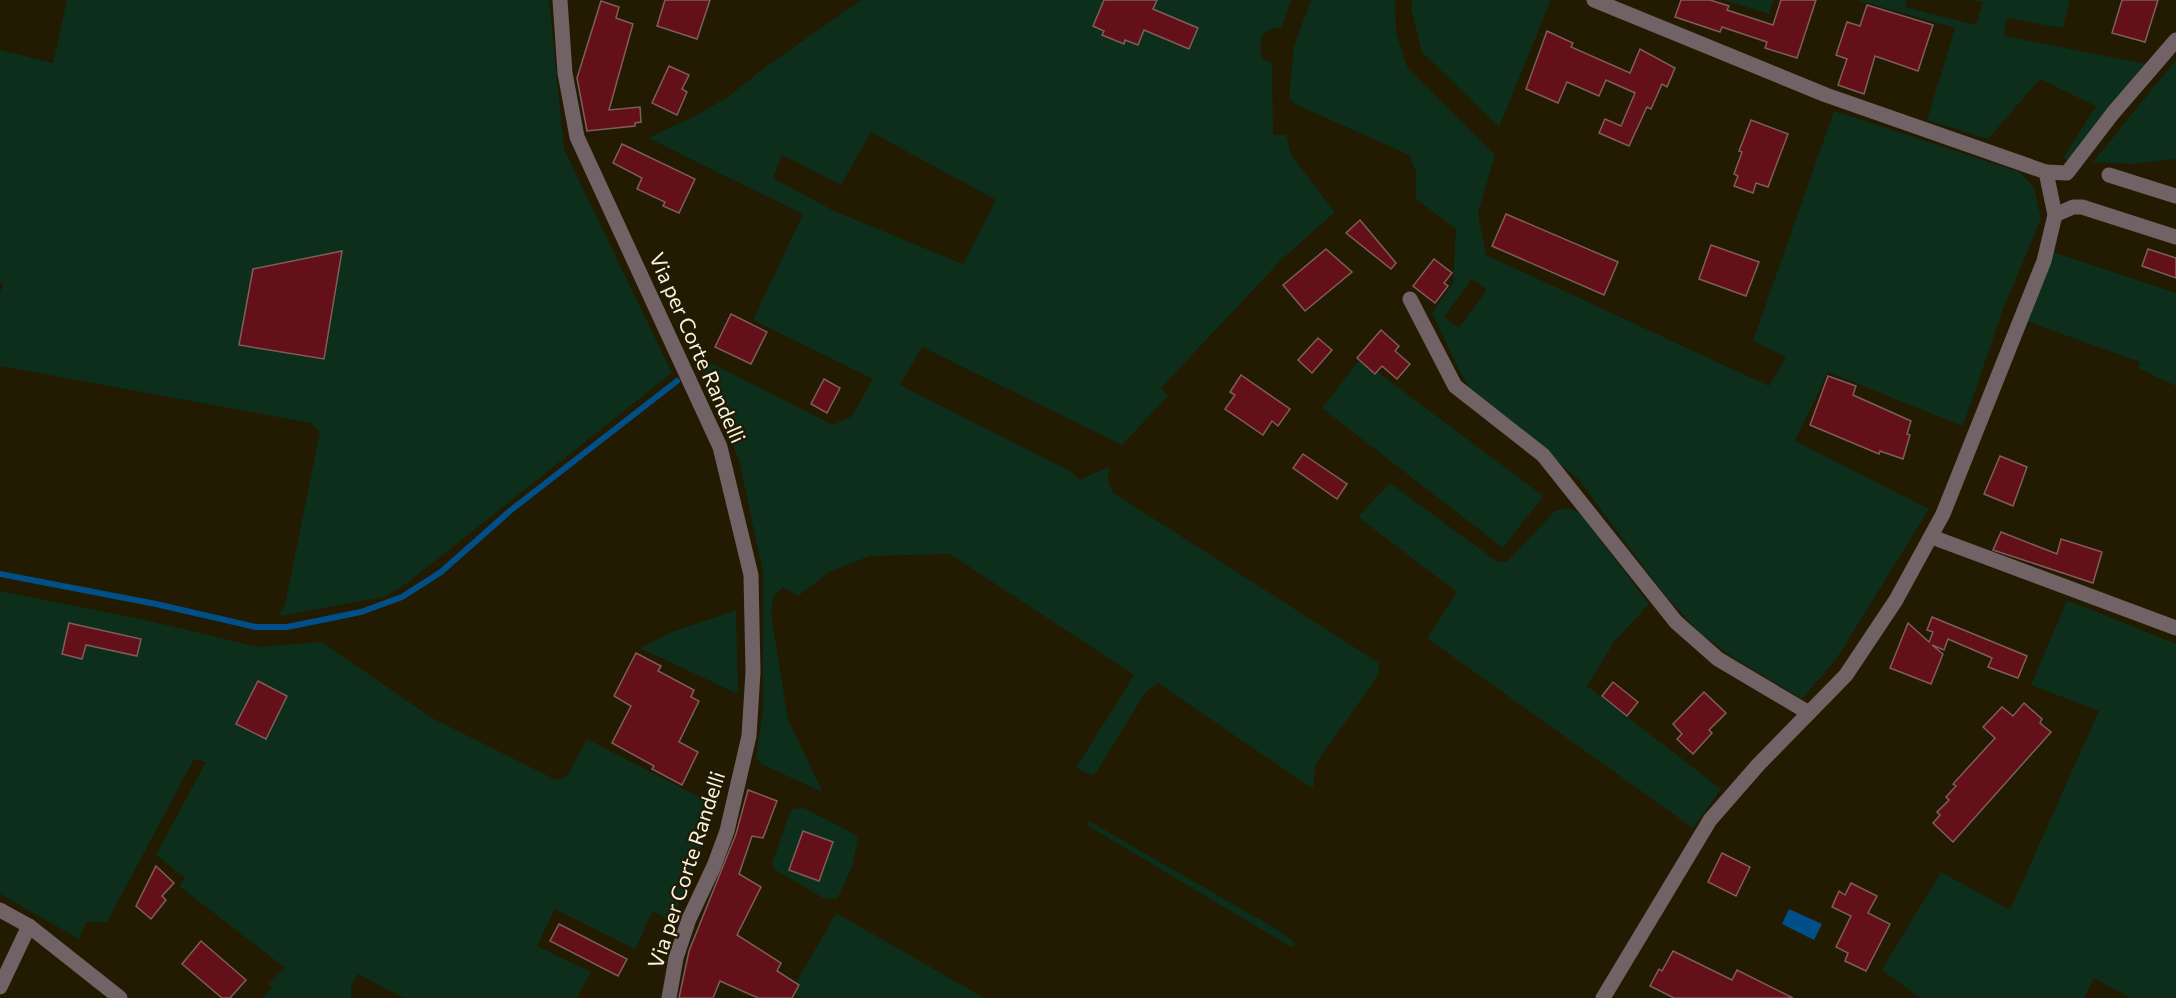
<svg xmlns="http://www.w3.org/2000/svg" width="2176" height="998" viewBox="0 0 2176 998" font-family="Commissioner,sans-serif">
  <rect width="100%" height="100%" fill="#231a02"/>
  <!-- green -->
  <g fill="#0c2e1b" fill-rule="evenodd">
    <path d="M 67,0 L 549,0 L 564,149 L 672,373 L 406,584 L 384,597 L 279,616 L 285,605 L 320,432 L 311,423 L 0,366 L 0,295 L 3,284 L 0,283 L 0,50 L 53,63 Z"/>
    <path d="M 861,0 L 1291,0 L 1282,27 L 1273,28 L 1261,36 L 1261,57 L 1272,64 L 1273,135 L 1286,135 L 1291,155 L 1335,212 L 1282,259 L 1161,388 L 1168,396 L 1122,445 L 922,347 L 900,385 L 1072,472 L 1079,480 L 1109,467 L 1108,478 L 1112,492 L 1379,663 L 1378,676 L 1316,763 L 1313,789 L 1158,683 L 1145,693 L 1094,776 L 1076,768 L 1134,675 L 950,554 L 870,556 L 829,572 L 798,596 L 783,587 L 773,597 L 771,613 L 788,720 L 823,792 L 763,765 L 756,758 L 763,710 L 763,572 L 739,460 L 700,365 L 707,361 L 833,425 L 852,416 L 873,379 L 753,320 L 803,214 L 648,138 L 697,115 L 728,97 L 764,68 ZM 871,132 L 996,200 L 963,264 L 834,211 L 773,178 L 782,155 L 841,185 Z"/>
    <path d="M 1311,0 L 1395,0 L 1396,32 L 1408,69 L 1495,155 L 1478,213 L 1486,255 L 1769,386 L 1786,357 L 1753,341 L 1834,111 L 2020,172 L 2034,188 L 2041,219 L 2002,312 L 1963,426 L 1828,372 L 1795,441 L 1929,509 L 1837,658 L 1802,699 L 1731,656 L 1699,632 L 1663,593 L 1579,480 L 1470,388 L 1460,372 L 1432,313 L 1453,283 L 1456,229 L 1416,199 L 1416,172 L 1409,155 L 1295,104 L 1289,98 L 1294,46 ZM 1472,279 L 1487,290 L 1459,328 L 1444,317 Z"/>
    <path d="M 1412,0 L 1551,0 L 1499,127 L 1422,52 L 1411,9 Z"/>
    <path d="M 1724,0 L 1773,0 L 1769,14 Z"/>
    <path d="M 1857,0 L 1907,0 L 1905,7 L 1976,25 L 1983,2 L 1968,0 L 2070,0 L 2063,28 L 2007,18 L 2004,36 L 2147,64 L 2075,158 L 2062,160 L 2096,106 L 2040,79 L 1988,139 L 1927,120 L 1955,28 Z"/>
    <path d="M 2176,60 L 2176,159 L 2133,164 L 2093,162 Z"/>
    <path d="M 2053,252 L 2176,293 L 2176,386 L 2138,368 L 2140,362 L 2026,321 Z"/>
    <path d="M 1360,359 L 1543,496 L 1503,548 L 1322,408 Z"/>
    <path d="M 1390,483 L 1496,561 L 1507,562 L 1555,511 L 1568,508 L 1580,513 L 1649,604 L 1614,642 L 1587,686 L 1721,789 L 1693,828 L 1427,638 L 1457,592 L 1358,517 Z"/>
    <path d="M 0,591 L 141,619 L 258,647 L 322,642 L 432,718 L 556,780 L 567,776 L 587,739 L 717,806 L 672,922 L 653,911 L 635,949 L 555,909 L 537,946 L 591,972 L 577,998 L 404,998 L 358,974 L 351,986 L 351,998 L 263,998 L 272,987 L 269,984 L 285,968 L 179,886 L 185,878 L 156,855 L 206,762 L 194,759 L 107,922 L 86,922 L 79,939 L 0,894 Z"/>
    <path d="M 2067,600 L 2176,644 L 2176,998 L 2130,998 L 2094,978 L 2084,998 L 1920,998 L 1882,970 L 1941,872 L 2010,910 L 2099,711 L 2031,685 Z"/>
    <path d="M 736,610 L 738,694 L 640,648 L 672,632 Z"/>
    <path d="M 804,808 L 854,834 L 858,839 L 852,867 L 837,899 L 823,898 L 774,869 L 772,864 L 789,814 L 793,809 Z"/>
    <path d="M 1089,821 L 1278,930 L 1296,944 L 1291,947 L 1085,824 Z"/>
    <path d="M 836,913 L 984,998 L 800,998 L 791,992 Z"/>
  </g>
  <!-- water -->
  <path fill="#004f88" d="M 1789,909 L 1822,924 L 1814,940 L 1782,924 Z"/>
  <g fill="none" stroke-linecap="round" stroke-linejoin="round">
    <!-- stream -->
    <path stroke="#004f88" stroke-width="6" d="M 0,574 L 156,604 L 256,627 L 287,627 L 361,612 L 402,597 L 441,572 L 511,510 L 677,381"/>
  </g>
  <!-- building -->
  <g fill="#641018" stroke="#7e5e5d" stroke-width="1.5">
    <path d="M 665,0 L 710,0 L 697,39 L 657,26 Z"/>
    <path d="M 1104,0 L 1157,0 L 1153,9 L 1198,28 L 1189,49 L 1144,30 L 1138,45 L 1125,40 L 1124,44 L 1102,35 L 1104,31 L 1093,26 Z"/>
    <path d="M 1681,0 L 1710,0 L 1729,6 L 1727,10 L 1773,25 L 1781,0 L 1816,0 L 1797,58 L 1765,48 L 1767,42 L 1722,27 L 1720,32 L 1675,17 Z"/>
    <path d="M 2122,0 L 2158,0 L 2145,42 L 2112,33 Z"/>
    <path d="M 601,1 L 619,7 L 616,18 L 633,24 L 609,110 L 640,107 L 641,122 L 635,123 L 635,126 L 587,131 L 577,78 Z"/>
    <path d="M 1867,5 L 1933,25 L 1918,71 L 1875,56 L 1864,94 L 1838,85 L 1847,59 L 1836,55 L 1847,22 L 1860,26 Z"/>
    <path d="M 1547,31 L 1573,43 L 1571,47 L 1630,73 L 1640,49 L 1675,68 L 1667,87 L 1662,84 L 1651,109 L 1647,107 L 1629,146 L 1599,133 L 1605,119 L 1621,126 L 1635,93 L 1606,80 L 1599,96 L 1567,82 L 1558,103 L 1526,89 Z"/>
    <path d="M 669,66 L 689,75 L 682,89 L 687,92 L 677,115 L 652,103 Z"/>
    <path d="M 1751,120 L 1788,134 L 1768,187 L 1756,183 L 1753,193 L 1734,186 L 1738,176 L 1734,174 L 1742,152 L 1739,151 Z"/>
    <path d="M 622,144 L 695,179 L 679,213 L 663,206 L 665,202 L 637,189 L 642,178 L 613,163 Z"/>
    <path d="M 1506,214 L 1618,262 L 1604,295 L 1492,246 Z"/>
    <path d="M 1360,220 L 1396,263 L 1391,269 L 1346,233 Z"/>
    <path d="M 1711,245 L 1759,262 L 1746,296 L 1699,279 Z"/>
    <path d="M 1326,249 L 1352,272 L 1305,311 L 1283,285 Z"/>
    <path d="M 2148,249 L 2176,258 L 2176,278 L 2142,266 Z"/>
    <path d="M 342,251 L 324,359 L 239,345 L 253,269 Z"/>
    <path d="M 1434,259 L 1452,273 L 1444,283 L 1448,286 L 1435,303 L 1413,286 Z"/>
    <path d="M 731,314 L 767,332 L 751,364 L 715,347 Z"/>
    <path d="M 1381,330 L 1399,346 L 1395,351 L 1410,364 L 1397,379 L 1382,366 L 1375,374 L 1357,358 Z"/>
    <path d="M 1318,338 L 1332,350 L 1312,373 L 1298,360 Z"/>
    <path d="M 1241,375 L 1290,409 L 1278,426 L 1272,421 L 1263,435 L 1225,409 L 1235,395 L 1230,392 Z"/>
    <path d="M 1828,376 L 1856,386 L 1853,395 L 1911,421 L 1907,434 L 1910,435 L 1903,459 L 1880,451 L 1879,454 L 1810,425 Z"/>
    <path d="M 824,379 L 840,388 L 827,413 L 811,404 Z"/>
    <path d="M 1303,454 L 1347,484 L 1337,499 L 1293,468 Z"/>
    <path d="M 2000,456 L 2027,467 L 2013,506 L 1984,494 Z"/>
    <path d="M 2001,532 L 2057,554 L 2061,539 L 2102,552 L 2093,583 L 1993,550 Z"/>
    <path d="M 1932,617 L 2027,656 L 2018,678 L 1988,667 L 1992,658 L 1948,639 L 1944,650 L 1932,645 L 1943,654 L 1931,684 L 1890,668 L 1908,623 L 1929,642 L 1933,632 L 1927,630 Z"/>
    <path d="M 69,623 L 141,639 L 137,656 L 86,645 L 82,659 L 62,654 Z"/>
    <path d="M 636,653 L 661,666 L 658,671 L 694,690 L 691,697 L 699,701 L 679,742 L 698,752 L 682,785 L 652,769 L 654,766 L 612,743 L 631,706 L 614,696 Z"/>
    <path d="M 258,681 L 287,696 L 266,739 L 236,724 Z"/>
    <path d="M 1613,682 L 1638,702 L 1627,716 L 1602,696 Z"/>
    <path d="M 1704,692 L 1726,713 L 1709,730 L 1712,733 L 1693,754 L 1677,739 L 1682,734 L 1673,724 Z"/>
    <path d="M 2024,703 L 2042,719 L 2040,723 L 2051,732 L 1953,842 L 1933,823 L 1940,815 L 1937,812 L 1949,800 L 1946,797 L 1956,786 L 1953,784 L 1995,738 L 1983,727 L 2002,707 L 2013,716 Z"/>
    <path d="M 748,790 L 777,801 L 763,838 L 752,836 L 739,874 L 761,887 L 737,935 L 781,963 L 777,971 L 799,985 L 792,998 L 758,998 L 720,981 L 713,998 L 679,998 L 689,951 L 736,834 Z"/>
    <path d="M 803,831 L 833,842 L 819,881 L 789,870 Z"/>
    <path d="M 1722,853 L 1750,867 L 1736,896 L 1708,882 Z"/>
    <path d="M 156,866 L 174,883 L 162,896 L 166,900 L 151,919 L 136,906 Z"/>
    <path d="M 1851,883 L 1877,896 L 1868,913 L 1890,924 L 1866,971 L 1845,961 L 1848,953 L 1836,947 L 1851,916 L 1832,907 L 1839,891 L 1845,895 Z"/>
    <path d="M 559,924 L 627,959 L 618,976 L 550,941 Z"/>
    <path d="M 201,941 L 246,980 L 230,998 L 222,998 L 182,964 Z"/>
    <path d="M 1673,951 L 1732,980 L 1737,970 L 1793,998 L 1674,998 L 1650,986 L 1659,969 L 1662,971 Z"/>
  </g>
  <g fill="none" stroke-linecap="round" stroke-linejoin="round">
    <!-- minor -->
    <g stroke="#706265" stroke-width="15">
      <path d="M 560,0 L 565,73 L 577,137 L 720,447 L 751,575 L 753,672 L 749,736 L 727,831 L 714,866 L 689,919 L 676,958 L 669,998"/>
      <path d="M 1594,0 L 1826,95 L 2046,172 L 2055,215 L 2044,261 L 1943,514 L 1896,600 L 1846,675 L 1758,765 L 1710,820 L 1603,998"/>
      <path d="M 2046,172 L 2067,173 L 2113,113 L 2176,40"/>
      <path d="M 2109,175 L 2176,196"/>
      <path d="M 2055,215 L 2073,207 L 2082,207 L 2176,237"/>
      <path d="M 1410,299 L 1455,386 L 1543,455 L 1676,622 L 1718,659 L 1809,713"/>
      <path d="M 1932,537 L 2176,628"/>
      <path d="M 0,910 L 29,926 L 120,998"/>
      <path d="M 0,987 L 29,926"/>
    </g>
  </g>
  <g text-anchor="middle" stroke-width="4.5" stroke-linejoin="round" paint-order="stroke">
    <!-- street labels -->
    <g font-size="21" fill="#faf4e5" stroke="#231a02">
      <text transform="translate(697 348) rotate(66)" y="7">Via per Corte Randelli</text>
      <text transform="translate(687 870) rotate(-72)" y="7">Via per Corte Randelli</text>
    </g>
  </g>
</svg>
